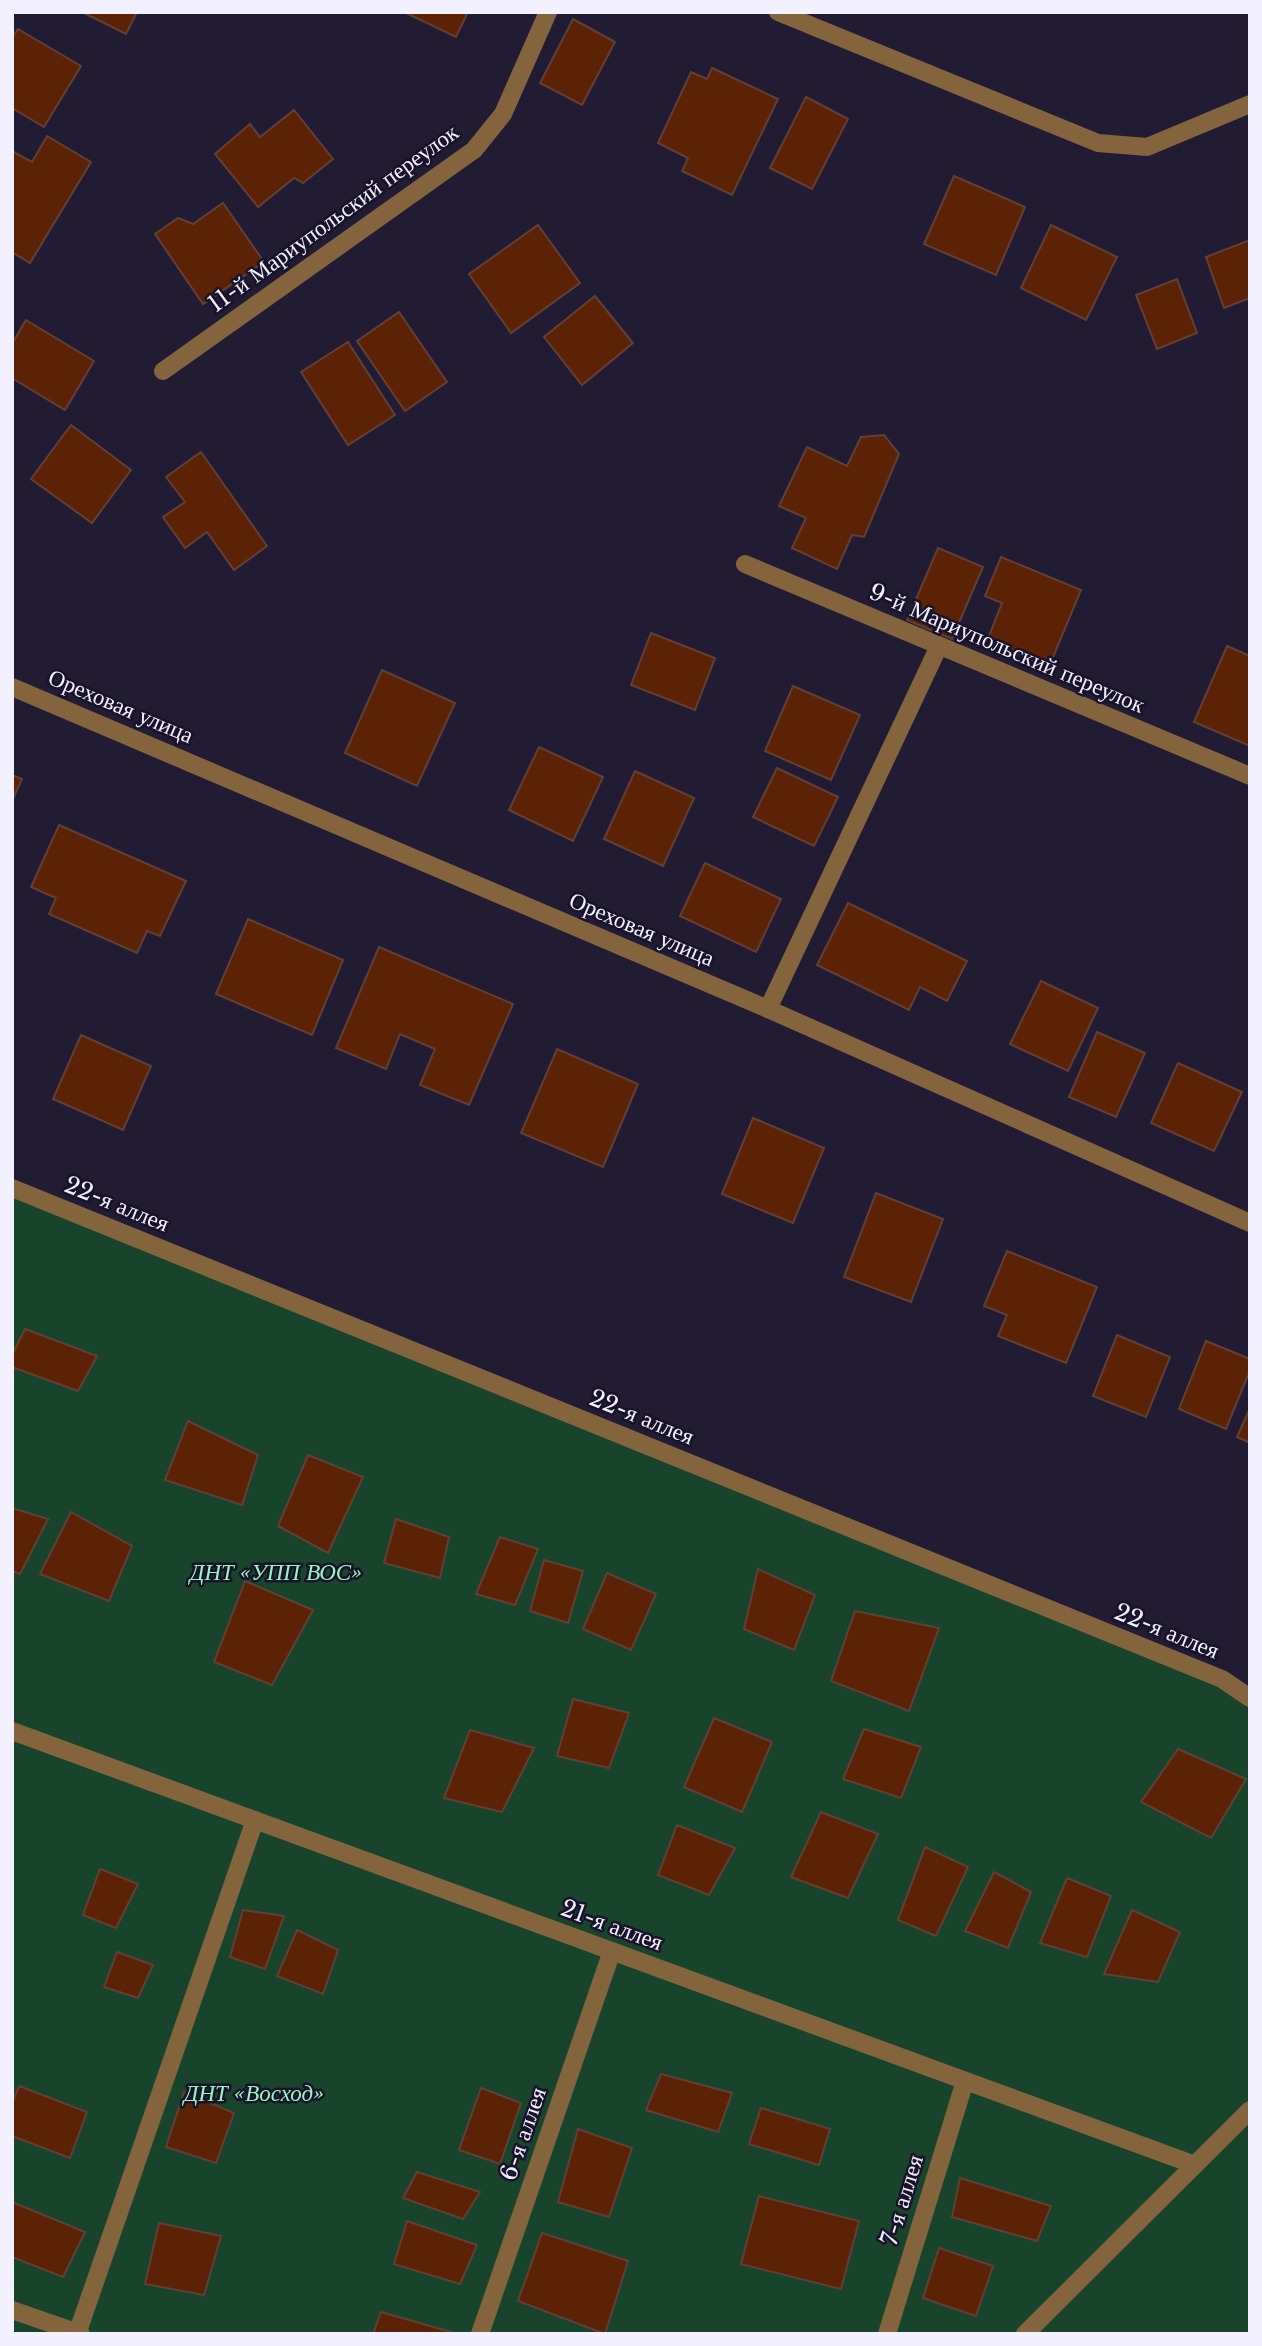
<svg xmlns="http://www.w3.org/2000/svg" width="1262" height="2346" viewBox="0 0 1262 2346" font-family="'Libre Baskerville',serif">
  <rect width="100%" height="100%" fill="#211b34"/>
  <!-- green -->
  <path fill="#19442c" d="M 12,1188 L 1250,1697 L 1250,2334 L 12,2334 Z"/>
  <!-- building -->
  <g fill="#5c2206" stroke="#604034" stroke-width="2">
    <path d="M 82,12 L 137,12 L 126,34 Z"/>
    <path d="M 404,12 L 468,12 L 456,37 Z"/>
    <path d="M 573,19 L 615,42 L 582,105 L 540,83 Z"/>
    <path d="M 18,29 L 81,66 L 44,127 L 12,108 L 12,38 Z"/>
    <path d="M 712,68 L 778,99 L 732,195 L 682,171 L 688,158 L 658,143 L 691,72 L 707,79 Z"/>
    <path d="M 806,97 L 848,119 L 812,189 L 770,168 Z"/>
    <path d="M 294,110 L 333,159 L 303,183 L 294,178 L 258,207 L 215,154 L 250,124 L 260,137 Z"/>
    <path d="M 47,136 L 91,162 L 30,263 L 12,252 L 12,151 L 32,162 Z"/>
    <path d="M 954,176 L 1025,207 L 996,275 L 924,244 Z"/>
    <path d="M 223,203 L 264,262 L 203,304 L 155,234 L 178,218 L 193,224 Z"/>
    <path d="M 538,225 L 580,283 L 511,333 L 469,274 Z"/>
    <path d="M 1051,225 L 1117,257 L 1086,320 L 1021,288 Z"/>
    <path d="M 1250,240 L 1250,298 L 1224,308 L 1206,257 Z"/>
    <path d="M 1177,279 L 1197,333 L 1157,349 L 1136,295 Z"/>
    <path d="M 595,296 L 633,343 L 582,385 L 544,337 Z"/>
    <path d="M 399,312 L 447,382 L 405,411 L 357,341 Z"/>
    <path d="M 26,320 L 94,361 L 65,410 L 12,378 L 12,344 Z"/>
    <path d="M 348,342 L 395,415 L 348,445 L 301,372 Z"/>
    <path d="M 71,425 L 131,470 L 92,523 L 31,479 Z"/>
    <path d="M 884,435 L 899,454 L 864,537 L 852,535 L 837,569 L 792,548 L 806,518 L 779,506 L 807,447 L 847,466 L 861,437 Z"/>
    <path d="M 201,452 L 267,546 L 234,570 L 207,532 L 185,548 L 163,517 L 185,502 L 166,477 Z"/>
    <path d="M 938,548 L 983,567 L 952,639 L 907,620 Z"/>
    <path d="M 1001,557 L 1081,590 L 1049,667 L 987,641 L 1002,603 L 985,596 Z"/>
    <path d="M 651,633 L 715,658 L 695,710 L 631,685 Z"/>
    <path d="M 1227,646 L 1250,656 L 1250,746 L 1194,722 Z"/>
    <path d="M 382,670 L 455,703 L 417,786 L 345,753 Z"/>
    <path d="M 793,686 L 860,715 L 831,780 L 765,751 Z"/>
    <path d="M 539,747 L 603,777 L 573,841 L 509,810 Z"/>
    <path d="M 777,768 L 838,797 L 814,846 L 753,817 Z"/>
    <path d="M 635,771 L 694,798 L 663,866 L 604,839 Z"/>
    <path d="M 12,775 L 22,779 L 12,801 Z"/>
    <path d="M 59,825 L 186,881 L 160,936 L 147,931 L 137,953 L 49,914 L 56,898 L 31,887 Z"/>
    <path d="M 705,863 L 781,899 L 756,952 L 680,916 Z"/>
    <path d="M 848,903 L 967,961 L 947,1001 L 920,987 L 909,1010 L 817,965 Z"/>
    <path d="M 248,919 L 343,960 L 312,1035 L 216,994 Z"/>
    <path d="M 379,947 L 513,1004 L 469,1105 L 420,1085 L 435,1049 L 400,1034 L 386,1069 L 336,1048 Z"/>
    <path d="M 1041,981 L 1098,1008 L 1068,1071 L 1010,1044 Z"/>
    <path d="M 1097,1032 L 1145,1053 L 1116,1117 L 1069,1097 Z"/>
    <path d="M 81,1035 L 151,1066 L 123,1130 L 53,1099 Z"/>
    <path d="M 557,1049 L 638,1084 L 603,1167 L 521,1133 Z"/>
    <path d="M 1178,1063 L 1242,1092 L 1214,1151 L 1151,1123 Z"/>
    <path d="M 753,1118 L 824,1148 L 793,1223 L 722,1194 Z"/>
    <path d="M 876,1193 L 943,1219 L 911,1302 L 844,1277 Z"/>
    <path d="M 1007,1251 L 1097,1287 L 1066,1363 L 998,1336 L 1007,1315 L 984,1306 Z"/>
    <path d="M 25,1329 L 97,1356 L 78,1391 L 12,1367 L 12,1355 Z"/>
    <path d="M 1117,1335 L 1170,1357 L 1146,1417 L 1093,1396 Z"/>
    <path d="M 1206,1341 L 1250,1359 L 1250,1370 L 1226,1429 L 1179,1409 Z"/>
    <path d="M 1250,1408 L 1250,1443 L 1237,1437 Z"/>
    <path d="M 188,1421 L 258,1455 L 242,1505 L 165,1480 Z"/>
    <path d="M 308,1455 L 363,1477 L 328,1553 L 278,1526 Z"/>
    <path d="M 12,1508 L 48,1519 L 20,1574 L 12,1571 Z"/>
    <path d="M 71,1512 L 132,1546 L 109,1601 L 40,1574 Z"/>
    <path d="M 396,1519 L 449,1537 L 440,1578 L 384,1563 Z"/>
    <path d="M 500,1537 L 538,1549 L 515,1605 L 476,1594 Z"/>
    <path d="M 544,1560 L 583,1571 L 568,1623 L 530,1611 Z"/>
    <path d="M 758,1569 L 815,1595 L 794,1650 L 744,1629 Z"/>
    <path d="M 607,1573 L 656,1594 L 631,1650 L 583,1629 Z"/>
    <path d="M 245,1581 L 313,1610 L 272,1685 L 214,1662 Z"/>
    <path d="M 855,1611 L 939,1628 L 909,1711 L 831,1681 Z"/>
    <path d="M 573,1699 L 629,1713 L 609,1768 L 557,1756 Z"/>
    <path d="M 714,1718 L 772,1742 L 742,1812 L 684,1787 Z"/>
    <path d="M 864,1729 L 921,1747 L 901,1798 L 843,1779 Z"/>
    <path d="M 470,1730 L 534,1748 L 502,1812 L 444,1798 Z"/>
    <path d="M 1178,1749 L 1246,1779 L 1211,1838 L 1141,1802 Z"/>
    <path d="M 821,1812 L 878,1834 L 848,1898 L 791,1877 Z"/>
    <path d="M 677,1825 L 735,1848 L 709,1895 L 658,1875 Z"/>
    <path d="M 925,1847 L 968,1867 L 936,1936 L 898,1920 Z"/>
    <path d="M 100,1869 L 138,1884 L 116,1928 L 83,1915 Z"/>
    <path d="M 994,1872 L 1031,1892 L 1008,1948 L 965,1931 Z"/>
    <path d="M 1067,1878 L 1111,1896 L 1087,1957 L 1040,1943 Z"/>
    <path d="M 243,1910 L 284,1916 L 265,1969 L 230,1957 Z"/>
    <path d="M 1132,1910 L 1180,1932 L 1158,1982 L 1104,1974 Z"/>
    <path d="M 297,1930 L 338,1950 L 323,1994 L 277,1976 Z"/>
    <path d="M 117,1952 L 153,1965 L 138,1998 L 104,1987 Z"/>
    <path d="M 661,2074 L 732,2093 L 718,2132 L 646,2110 Z"/>
    <path d="M 19,2086 L 87,2112 L 70,2158 L 12,2136 L 12,2104 Z"/>
    <path d="M 481,2088 L 521,2103 L 500,2164 L 459,2150 Z"/>
    <path d="M 184,2092 L 234,2113 L 216,2163 L 166,2147 Z"/>
    <path d="M 761,2108 L 830,2129 L 819,2165 L 749,2144 Z"/>
    <path d="M 578,2129 L 632,2148 L 609,2217 L 558,2202 Z"/>
    <path d="M 417,2172 L 480,2192 L 463,2219 L 403,2198 Z"/>
    <path d="M 960,2178 L 1051,2206 L 1037,2241 L 952,2217 Z"/>
    <path d="M 759,2196 L 859,2221 L 841,2289 L 741,2264 Z"/>
    <path d="M 12,2202 L 85,2232 L 63,2277 L 12,2257 Z"/>
    <path d="M 407,2221 L 477,2245 L 460,2284 L 394,2264 Z"/>
    <path d="M 159,2223 L 221,2236 L 204,2295 L 145,2284 Z"/>
    <path d="M 542,2233 L 628,2261 L 605,2334 L 518,2301 Z"/>
    <path d="M 939,2248 L 993,2266 L 976,2316 L 923,2298 Z"/>
    <path d="M 381,2312 L 451,2332 L 450,2334 L 373,2334 Z"/>
  </g>
  <g fill="none" stroke-linecap="round" stroke-linejoin="round">
    <!-- minor -->
    <g stroke="#84643d" stroke-width="18">
      <path d="M 778,12 L 1098,143 L 1147,147 L 1250,104"/>
      <path d="M 163,371 L 474,150 L 503,114 L 548,12"/>
      <path d="M 745,564 L 1250,776"/>
      <path d="M 12,687 L 768,1009 L 1250,1223"/>
      <path d="M 768,1009 L 939,646"/>
      <path d="M 12,1188 L 1222,1679 L 1250,1698"/>
      <path d="M 12,1731 L 1195,2165"/>
      <path d="M 12,2310 L 81,2334"/>
      <path d="M 77,2334 L 255,1820"/>
      <path d="M 480,2334 L 612,1951"/>
      <path d="M 887,2334 L 965,2081"/>
      <path d="M 1025,2334 L 1250,2110"/>
    </g>
  </g>
  <g text-anchor="middle" stroke-width="5" stroke-linejoin="round" paint-order="stroke">
    <!-- street labels -->
    <g font-size="23" fill="#f3f1ff" stroke="#18122a">
      <text transform="translate(333 218) rotate(-36)" y="8">11-й Мариупольский переулок</text>
      <text transform="translate(1007 648) rotate(23)" y="8">9-й Мариупольский переулок</text>
      <text transform="translate(121 706) rotate(23)" y="8">Ореховая улица</text>
      <text transform="translate(642 929) rotate(23)" y="8">Ореховая улица</text>
      <text transform="translate(117 1204) rotate(22)" y="8">22-я аллея</text>
      <text transform="translate(642 1417) rotate(22)" y="8">22-я аллея</text>
      <text transform="translate(1167 1631) rotate(22)" y="8">22-я аллея</text>
      <text transform="translate(612 1925) rotate(20)" y="8">21-я аллея</text>
      <text transform="translate(523 2134) rotate(-71)" y="8">6-я аллея</text>
      <text transform="translate(902 2200) rotate(-73)" y="8">7-я аллея</text>
    </g>
    <!-- park labels -->
    <g font-size="23" font-style="italic" fill="#98f7bc" stroke="#18122a">
      <text x="276" y="1580">ДНТ «УПП ВОС»</text>
      <text x="254" y="2101">ДНТ «Восход»</text>
    </g>
  </g>
  <!-- border -->
  <rect width="1262" height="2346" fill="none" stroke="#f3f1ff" stroke-width="28"/>
</svg>
